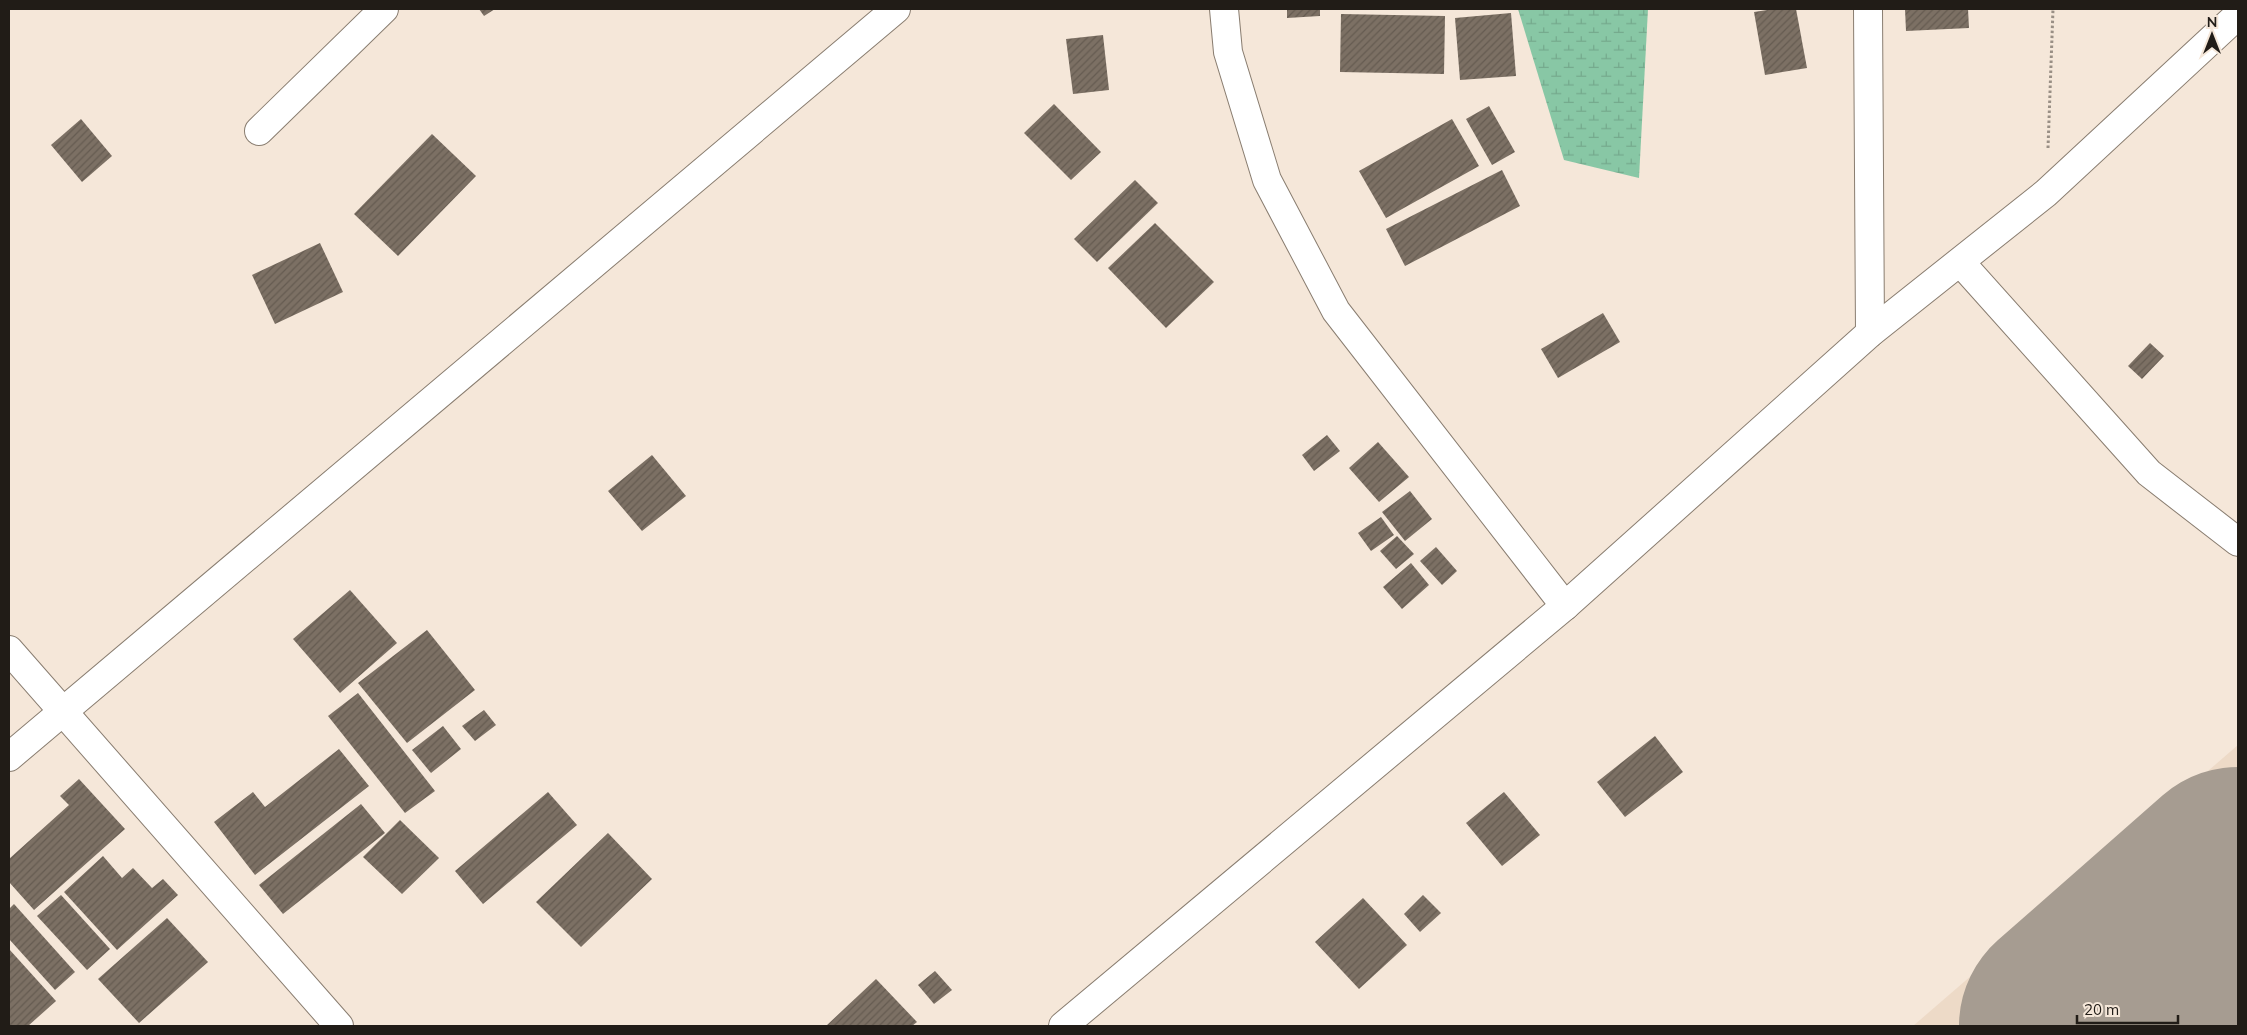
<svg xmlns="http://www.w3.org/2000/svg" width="2247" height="1035" viewBox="0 0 2247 1035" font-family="Mulish,sans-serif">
  <defs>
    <pattern id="wetland-marsh" width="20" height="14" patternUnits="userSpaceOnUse" patternTransform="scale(1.25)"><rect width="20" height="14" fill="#88c7a5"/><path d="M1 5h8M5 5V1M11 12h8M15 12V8" fill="none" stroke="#75aa8d"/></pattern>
    <pattern id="building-hatch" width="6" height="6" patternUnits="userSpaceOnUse" patternTransform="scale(1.25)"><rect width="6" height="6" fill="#7c7064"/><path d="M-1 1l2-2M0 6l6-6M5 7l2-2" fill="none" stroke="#655b51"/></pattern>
  </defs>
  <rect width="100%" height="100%" fill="#f5e7d9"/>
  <!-- built -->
  <path fill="#eddac7" d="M 2238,745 L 2238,1010 L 2220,1026 L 1913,1026 Z"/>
  <!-- wetland -->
  <path fill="url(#wetland-marsh)" d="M 1518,9 L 1648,9 L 1639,178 L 1564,160 Z"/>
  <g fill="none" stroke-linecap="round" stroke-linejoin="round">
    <!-- runway -->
    <path stroke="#a69c91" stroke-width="228" d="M 2073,1026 L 2238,881"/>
  </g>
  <!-- building -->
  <g fill="url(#building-hatch)">
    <path d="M 479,9 L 495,9 L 484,16 Z"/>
    <path d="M 1287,9 L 1320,9 L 1320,16 L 1287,18 Z"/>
    <path d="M 1774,9 L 1796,9 L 1807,68 L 1765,75 L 1754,12 Z"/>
    <path d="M 1905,9 L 1968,9 L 1969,28 L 1906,31 Z"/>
    <path d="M 1511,13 L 1516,76 L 1460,80 L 1455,18 Z"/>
    <path d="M 1341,14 L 1445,16 L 1444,74 L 1340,72 Z"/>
    <path d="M 1103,35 L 1109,90 L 1073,94 L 1066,39 Z"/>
    <path d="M 1054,104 L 1101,152 L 1071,180 L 1024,133 Z"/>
    <path d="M 1489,106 L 1515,152 L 1492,165 L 1466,119 Z"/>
    <path d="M 81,119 L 112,156 L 82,182 L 51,145 Z"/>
    <path d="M 1452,119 L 1479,166 L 1386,218 L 1359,171 Z"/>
    <path d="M 432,134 L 476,176 L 398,256 L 354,214 Z"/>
    <path d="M 1502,170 L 1520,206 L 1405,266 L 1386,229 Z"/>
    <path d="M 1135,180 L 1158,203 L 1097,262 L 1074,239 Z"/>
    <path d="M 1155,223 L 1214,282 L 1166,328 L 1108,268 Z"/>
    <path d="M 320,243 L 343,292 L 275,324 L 252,275 Z"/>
    <path d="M 1603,313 L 1620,342 L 1558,378 L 1541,349 Z"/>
    <path d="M 2150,343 L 2164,356 L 2142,379 L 2128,366 Z"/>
    <path d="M 1327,435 L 1340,451 L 1314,471 L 1302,455 Z"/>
    <path d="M 1378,442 L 1409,477 L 1379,502 L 1349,468 Z"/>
    <path d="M 652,455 L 686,496 L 642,531 L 608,491 Z"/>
    <path d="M 1410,491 L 1432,519 L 1405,541 L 1382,512 Z"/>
    <path d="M 1381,517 L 1394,535 L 1371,551 L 1358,533 Z"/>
    <path d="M 1397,536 L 1414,554 L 1396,569 L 1380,551 Z"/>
    <path d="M 1436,547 L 1457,571 L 1442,585 L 1420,561 Z"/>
    <path d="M 1411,563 L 1429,585 L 1402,609 L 1383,587 Z"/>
    <path d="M 350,590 L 397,643 L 340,693 L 293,639 Z"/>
    <path d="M 427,630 L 475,690 L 407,743 L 358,683 Z"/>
    <path d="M 358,693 L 435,791 L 405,813 L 328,716 Z"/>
    <path d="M 484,710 L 496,725 L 475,741 L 462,726 Z"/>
    <path d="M 443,726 L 461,749 L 431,773 L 412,750 Z"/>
    <path d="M 1655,736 L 1683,772 L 1625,817 L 1597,782 Z"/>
    <path d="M 339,749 L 369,786 L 255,875 L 214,822 L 253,792 L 265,807 Z"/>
    <path d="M 79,779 L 125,829 L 34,910 L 9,882 L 9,859 L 69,805 L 60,796 Z"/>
    <path d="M 548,792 L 577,825 L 483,904 L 455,871 Z"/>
    <path d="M 1504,792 L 1540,835 L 1502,866 L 1466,823 Z"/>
    <path d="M 361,804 L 385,833 L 283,914 L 259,885 Z"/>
    <path d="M 400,820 L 439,858 L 402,894 L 363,857 Z"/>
    <path d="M 608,833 L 652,879 L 581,947 L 536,902 Z"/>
    <path d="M 103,856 L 122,878 L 133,868 L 152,888 L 163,879 L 178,895 L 117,950 L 64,892 Z"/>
    <path d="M 61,895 L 110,949 L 87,970 L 37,916 Z"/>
    <path d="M 1423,895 L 1441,913 L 1420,932 L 1404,914 Z"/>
    <path d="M 1363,898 L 1407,945 L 1359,989 L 1315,942 Z"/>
    <path d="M 14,904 L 75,972 L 55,990 L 9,939 L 9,909 Z"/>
    <path d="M 167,918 L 208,962 L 139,1023 L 98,979 Z"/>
    <path d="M 9,949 L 56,1001 L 28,1026 L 9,1026 Z"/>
    <path d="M 935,971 L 952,990 L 934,1004 L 918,985 Z"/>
    <path d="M 876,979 L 917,1022 L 912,1026 L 826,1026 Z"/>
  </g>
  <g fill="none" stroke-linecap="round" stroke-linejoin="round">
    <defs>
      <g id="minor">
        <path d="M 1868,9 L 1870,333"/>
        <path d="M 259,131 L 384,9"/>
        <path d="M 1961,263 L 2149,473 L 2238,542"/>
        <path d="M 9,650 L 339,1026"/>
        <path d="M 9,757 L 896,9"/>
        <path d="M 1063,1026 L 1565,606"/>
      </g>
      <path id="tertiary" d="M 1565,606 L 1870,333 L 2046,193 L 2238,15"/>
      <path id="secondary" d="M 1224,9 L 1228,52 L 1267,180 L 1336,311 L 1565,606"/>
    </defs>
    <!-- minor casing -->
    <use href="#minor" stroke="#897d70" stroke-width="30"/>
    <!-- tertiary casing -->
    <use href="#tertiary" stroke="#897d70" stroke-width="30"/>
    <!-- secondary casing -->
    <use href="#secondary" stroke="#897d70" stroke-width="30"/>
    <!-- path -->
    <path stroke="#998f85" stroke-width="3" stroke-dasharray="2.5 2.5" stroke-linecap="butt" d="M 2048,148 L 2053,9"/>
    <!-- minor -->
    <use href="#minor" stroke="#fff" stroke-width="28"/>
    <!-- tertiary -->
    <use href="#tertiary" stroke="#fff" stroke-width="28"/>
    <!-- secondary -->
    <use href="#secondary" stroke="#fff" stroke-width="28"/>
  </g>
  <!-- border -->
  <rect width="2247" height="1035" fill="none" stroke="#211c17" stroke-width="20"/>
  <!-- north arrow -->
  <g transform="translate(2212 35)" stroke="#f5e7d9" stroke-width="4" paint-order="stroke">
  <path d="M0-4L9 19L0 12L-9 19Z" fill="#211c17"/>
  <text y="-8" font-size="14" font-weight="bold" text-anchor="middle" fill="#211c17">N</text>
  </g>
  <!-- scale -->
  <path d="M2077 1015v8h101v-8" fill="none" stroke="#211c17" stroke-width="2.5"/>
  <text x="2084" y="1015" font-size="15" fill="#211c17" stroke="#f5e7d9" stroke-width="4" paint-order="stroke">20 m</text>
</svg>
